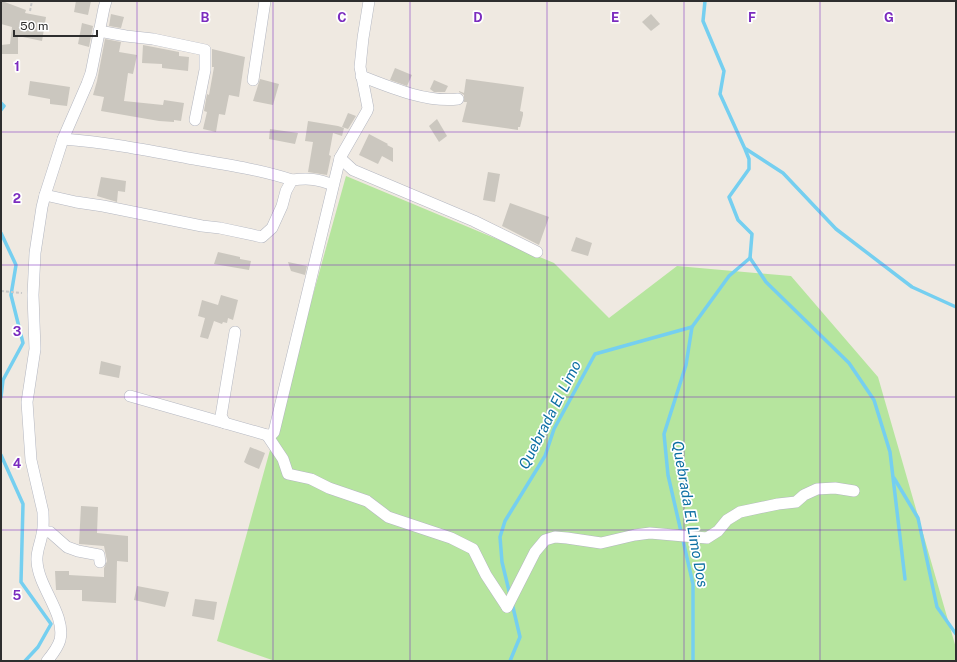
<svg xmlns="http://www.w3.org/2000/svg" width="957" height="662" viewBox="0 0 957 662" font-family="'Public Sans',sans-serif">
  <rect width="100%" height="100%" fill="#efe9e1"/>
  <!-- green -->
  <path fill="#b6e59e" d="M 346,176 L 554,263 L 609,318 L 677,266 L 791,276 L 878,377 L 956,648 L 956,661 L 275,661 L 217,641 Z"/>
  <g fill="none" stroke-linecap="round" stroke-linejoin="round">
    <!-- stream -->
    <g stroke="#75cff0" stroke-width="3.5">
      <path d="M 1,103 L 4,106 L 1,110"/>
      <path d="M 746,149 L 783,173 L 836,229 L 912,287 L 956,307"/>
      <path d="M 1,233 L 16,265 L 11,295 L 23,343 L 3,380 L 1,397"/>
      <path d="M 750,258 L 766,282 L 849,363 L 874,400 L 890,452 L 905,579"/>
      <path d="M 692,327 L 686,365 L 664,434 L 668,475 L 693,584 L 693,661"/>
      <path d="M 1,455 L 23,504 L 21,582 L 51,624 L 38,647 L 25,661"/>
      <path d="M 894,478 L 918,518 L 937,607 L 956,634"/>
      <path d="M 510,595 L 502,562 L 500,537 L 505,521 L 545,456 L 554,429 L 595,354 L 692,327 L 729,276 L 750,258 L 752,234 L 738,220 L 729,197 L 749,169 L 749,159 L 745,149 L 720,94 L 724,71 L 703,21 L 705,1"/>
      <path d="M 510,661 L 520,637 L 512,603"/>
    </g>
  </g>
  <!-- building -->
  <g fill="#cbc7bf">
    <path d="M 2,1 L 26,10 L 25,13 L 46,17 L 42,41 L 18,36 L 18,54 L 1,54 L 1,45 L 10,44 L 12,27 L 1,24 L 1,6 Z"/>
    <path d="M 76,1 L 91,1 L 88,15 L 74,12 Z"/>
    <path d="M 111,14 L 124,17 L 121,28 L 109,26 Z"/>
    <path d="M 651,14 L 660,24 L 651,31 L 642,22 Z"/>
    <path d="M 82,23 L 93,26 L 89,47 L 78,44 Z"/>
    <path d="M 105,39 L 121,42 L 119,52 L 137,55 L 133,74 L 128,73 L 124,101 L 163,105 L 164,100 L 184,103 L 181,121 L 174,120 L 174,122 L 159,121 L 101,111 L 104,97 L 93,95 L 97,81 Z"/>
    <path d="M 143,45 L 179,52 L 179,56 L 189,57 L 188,71 L 162,68 L 162,64 L 142,63 Z"/>
    <path d="M 212,49 L 245,57 L 239,97 L 229,95 L 225,115 L 219,114 L 216,132 L 203,129 L 207,112 L 204,111 L 207,94 L 209,95 L 214,67 L 212,67 Z"/>
    <path d="M 395,68 L 412,75 L 407,86 L 390,80 Z"/>
    <path d="M 260,79 L 279,84 L 273,105 L 253,101 Z"/>
    <path d="M 466,79 L 524,87 L 520,111 L 523,112 L 523,115 L 520,127 L 518,127 L 518,130 L 462,122 L 467,102 L 464,102 L 464,95 L 459,92 L 459,91 L 464,93 Z"/>
    <path d="M 434,80 L 448,86 L 445,92 L 434,92 L 430,89 Z"/>
    <path d="M 30,81 L 70,87 L 67,106 L 50,104 L 50,99 L 28,95 Z"/>
    <path d="M 348,113 L 356,116 L 348,129 L 342,127 Z"/>
    <path d="M 437,119 L 447,136 L 439,142 L 429,126 Z"/>
    <path d="M 308,121 L 338,126 L 344,128 L 342,136 L 333,133 L 329,155 L 331,156 L 327,175 L 308,172 L 313,142 L 305,141 Z"/>
    <path d="M 270,129 L 298,133 L 295,144 L 269,139 Z"/>
    <path d="M 369,134 L 388,144 L 387,145 L 393,148 L 393,162 L 382,156 L 378,164 L 359,155 Z"/>
    <path d="M 488,172 L 500,174 L 495,202 L 483,200 Z"/>
    <path d="M 101,177 L 126,181 L 125,192 L 118,191 L 117,202 L 97,196 Z"/>
    <path d="M 510,203 L 549,217 L 539,245 L 502,226 Z"/>
    <path d="M 576,237 L 592,243 L 588,256 L 571,251 Z"/>
    <path d="M 218,252 L 240,257 L 240,259 L 251,261 L 249,270 L 214,264 Z"/>
    <path d="M 288,262 L 307,266 L 305,275 L 291,271 Z"/>
    <path d="M 221,295 L 238,300 L 233,320 L 228,318 L 227,323 L 223,322 L 222,324 L 214,321 L 208,339 L 200,337 L 205,318 L 198,316 L 202,300 L 218,305 Z"/>
    <path d="M 101,361 L 121,366 L 119,378 L 99,374 Z"/>
    <path d="M 250,447 L 265,453 L 259,469 L 247,464 L 244,462 Z"/>
    <path d="M 81,506 L 98,507 L 97,533 L 128,536 L 128,562 L 117,561 L 116,603 L 82,601 L 82,590 L 56,590 L 55,571 L 69,571 L 69,575 L 104,577 L 104,568 L 107,561 L 104,546 L 79,544 Z"/>
    <path d="M 137,586 L 169,592 L 165,607 L 134,600 Z"/>
    <path d="M 195,599 L 217,602 L 214,620 L 192,616 Z"/>
  </g>
  <g fill="none" stroke-linecap="round" stroke-linejoin="round">
    <defs>
      <g id="minor">
        <path d="M 99,31 L 126,36 L 153,39 L 205,50 L 205,70 L 195,120"/>
        <path d="M 361,76 C 389,87 427,103 458,99"/>
        <path d="M 253,80 L 265,1"/>
        <path d="M 63,139 C 105,142 146,150 188,158 C 223,164 258,169 292,180"/>
        <path d="M 340,158 L 353,170 L 474,221 L 537,252"/>
        <path d="M 45,195 L 76,202 L 103,206 L 202,226 L 220,228 L 262,237 L 272,228 L 282,206 L 286,191 L 292,180 C 309,178 318,179 333,185"/>
        <path d="M 130,396 L 267,435 L 271,435 L 274,432 L 340,158 L 367,111 L 368,108 L 360,67 L 363,38 L 369,1"/>
        <path d="M 225,423 L 221,416 L 235,332"/>
        <path d="M 267,435 L 283,459 L 288,474 L 311,479 L 329,488 L 367,501 L 388,517 L 451,538 L 473,549 L 486,575 L 507,607"/>
        <path d="M 43,532 L 50,532 L 67,547 L 78,551 L 99,555 L 100,562"/>
        <path d="M 507,607 L 535,552 L 545,540 L 555,537 L 567,538 L 601,543 L 635,535 L 650,533 L 707,538 L 718,531 L 727,520 L 740,512 L 778,504 L 796,502 L 804,495 L 817,489 L 835,488 L 854,491"/>
        <path d="M 47,661 C 52,655 58,647 60,640 C 66,614 38,587 37,561 C 36,552 41,542 42,534 C 44,527 43,519 43,512 L 31,460 L 27,402 L 35,349 L 33,295 L 35,253 L 42,207 L 45,195 L 63,139 L 87,84 L 91,73 L 104,8 L 106,1"/>
      </g>
    </defs>
    <!-- minor casing -->
    <use href="#minor" stroke="#b4b7c1" stroke-width="12"/>
    <!-- path -->
    <g stroke="#c9c9c9" stroke-width="2" stroke-dasharray="3 2" stroke-linecap="butt">
      <path d="M 30,11 L 32,1"/>
      <path d="M 1,291 L 22,293"/>
    </g>
    <!-- minor -->
    <use href="#minor" stroke="#fff" stroke-width="11"/>
  </g>
  <!-- grid -->
  <path fill="none" stroke="#7b2cbf" stroke-width="1" stroke-opacity="0.55" d="M 137,1 L 137,661M 273,1 L 273,661M 410,1 L 410,661M 547,1 L 547,661M 684,1 L 684,661M 820,1 L 820,661M 1,132 L 956,132M 1,265 L 956,265M 1,397 L 956,397M 1,530 L 956,530"/>
  <g text-anchor="middle" stroke-width="3.5" stroke-linejoin="round" paint-order="stroke">
    <!-- water labels -->
    <g font-size="15" font-style="italic" fill="#0d6fa3" stroke="#fff">
      <text transform="translate(550 415) rotate(-63)" y="5">Quebrada El Limo</text>
      <text transform="translate(690 514) rotate(80)" y="5">Quebrada El Limo Dos</text>
    </g>
  </g>
  <g font-size="13" text-anchor="middle" font-weight="bold" fill="#7b2cbf" stroke="#fff" stroke-width="3.5" stroke-linejoin="round" paint-order="stroke">
    <text x="205" y="22">B</text>
    <text x="342" y="22">C</text>
    <text x="478" y="22">D</text>
    <text x="615" y="22">E</text>
    <text x="752" y="22">F</text>
    <text x="889" y="22">G</text>
    <text x="17" y="71">1</text>
    <text x="17" y="203">2</text>
    <text x="17" y="336">3</text>
    <text x="17" y="468">4</text>
    <text x="17" y="600">5</text>
  </g>
  <!-- border -->
  <rect width="957" height="662" fill="none" stroke="#2e2e2e" stroke-width="4"/>
  <!-- scale -->
  <path d="M14 30v6h83v-6" fill="none" stroke="#2e2e2e" stroke-width="2"/>
  <text x="20" y="30" font-size="12" fill="#2e2e2e" stroke="#ffffff" stroke-width="3" paint-order="stroke">50 m</text>
</svg>
